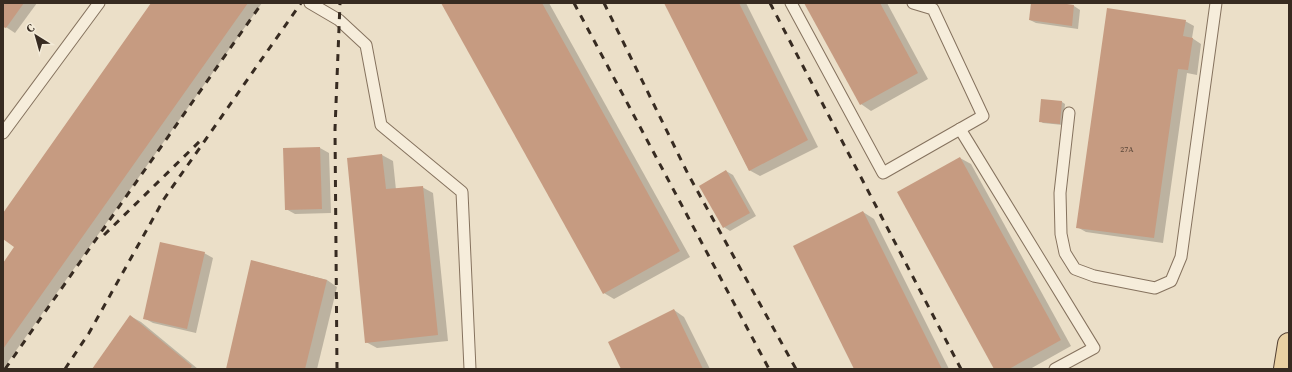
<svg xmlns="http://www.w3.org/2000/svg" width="1292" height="372" viewBox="0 0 1292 372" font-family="'Source Serif 4',serif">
  <rect width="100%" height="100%" fill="#ebdfc8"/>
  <!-- shadow -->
  <g fill="#0003">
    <path d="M 3,3 L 37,3 L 15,33 L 3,25 Z"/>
    <path d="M 152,3 L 262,3 L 3,369 L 3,265 L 16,247 L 3,238 L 3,215 Z"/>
    <path d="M 442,3 L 549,3 L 690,257 L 614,299 L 604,293 Z"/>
    <path d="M 665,3 L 746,3 L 818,147 L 760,176 L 749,170 Z"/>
    <path d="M 805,3 L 887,3 L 928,79 L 871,111 L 861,104 Z"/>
    <path d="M 1032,3 L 1052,3 L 1074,6 L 1080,10 L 1078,29 L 1036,23 L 1030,20 Z"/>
    <path d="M 1185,21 L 1194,26 L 1192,38 L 1201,44 L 1197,75 L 1187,73 L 1163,243 L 1086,232 L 1077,227 Z"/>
    <path d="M 1042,100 L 1062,102 L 1065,104 L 1063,125 L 1043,123 L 1040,121 Z"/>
    <path d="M 320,148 L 329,153 L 331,213 L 295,214 L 286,209 Z"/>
    <path d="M 382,155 L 393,161 L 396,190 L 422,187 L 433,193 L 448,341 L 377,348 L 366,342 Z"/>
    <path d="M 960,158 L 971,164 L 1071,346 L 1030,369 L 995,369 Z"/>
    <path d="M 726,171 L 733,175 L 756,216 L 730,231 L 724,227 Z"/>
    <path d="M 863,212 L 874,219 L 949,369 L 855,369 Z"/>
    <path d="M 204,253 L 213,258 L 196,333 L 153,323 L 144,318 Z"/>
    <path d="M 252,261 L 327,280 L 337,287 L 317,369 L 228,369 Z"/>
    <path d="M 674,310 L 684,317 L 710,369 L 622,369 Z"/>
    <path d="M 130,316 L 141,322 L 198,369 L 93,369 Z"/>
  </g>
  <!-- building -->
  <g fill="#c69b81">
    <path d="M 3,3 L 24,3 L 6,28 L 3,27 Z"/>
    <path d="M 151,3 L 248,3 L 3,349 L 3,263 L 14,247 L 3,239 L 3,213 Z"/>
    <path d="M 441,3 L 542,3 L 680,251 L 603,294 Z"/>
    <path d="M 664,3 L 739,3 L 808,140 L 749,171 Z"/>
    <path d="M 804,3 L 880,3 L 918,73 L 860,105 Z"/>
    <path d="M 1031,3 L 1060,3 L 1074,5 L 1072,26 L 1029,20 Z"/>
    <path d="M 1107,8 L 1186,20 L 1183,36 L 1193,38 L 1188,70 L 1178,69 L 1154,238 L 1076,228 Z"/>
    <path d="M 1041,99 L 1062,101 L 1060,124 L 1039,122 Z"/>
    <path d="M 320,147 L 322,209 L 285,210 L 283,148 Z"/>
    <path d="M 382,154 L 386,189 L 423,186 L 438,335 L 365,343 L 347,158 Z"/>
    <path d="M 960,157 L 1061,340 L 1009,369 L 994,369 L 897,192 Z"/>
    <path d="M 726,170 L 750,213 L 723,228 L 699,186 Z"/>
    <path d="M 863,211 L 942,369 L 854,369 L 793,246 Z"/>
    <path d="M 160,242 L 205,252 L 187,329 L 143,319 Z"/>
    <path d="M 251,260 L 327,280 L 305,369 L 226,369 Z"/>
    <path d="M 674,309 L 703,369 L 621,369 L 608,342 Z"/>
    <path d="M 130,315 L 192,366 L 190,369 L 92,369 Z"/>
  </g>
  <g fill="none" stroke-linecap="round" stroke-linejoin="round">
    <defs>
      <g id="lane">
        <path d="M 310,3 L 339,20 L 366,45 L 381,125 L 462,192 L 470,369"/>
        <path d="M 791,3 L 883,173 L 983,116 L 933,9 L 913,3"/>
        <path d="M 1069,113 L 1060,193 L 1061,234 L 1065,253 L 1075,269 L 1094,276 L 1155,288 L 1171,281 L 1181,257 L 1216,3"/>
        <path d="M 960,129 L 1094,348 L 1055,369"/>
        <path d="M 3,133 L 99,3"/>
      </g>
      <path id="primary" d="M 1285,369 L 1289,344"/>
    </defs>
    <!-- lane casing -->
    <use href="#lane" stroke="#85725e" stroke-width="13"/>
    <!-- primary casing -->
    <use href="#primary" stroke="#544032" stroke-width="24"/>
    <!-- lane -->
    <use href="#lane" stroke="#f6eddb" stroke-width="11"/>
    <!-- primary -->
    <use href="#primary" stroke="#ead1a3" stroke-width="22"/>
    <!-- rail -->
    <g stroke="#372b21" stroke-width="3" stroke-dasharray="7 7" stroke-linecap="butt">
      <path d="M 574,3 L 769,369"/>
      <path d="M 604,3 L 688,174 L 796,369"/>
      <path d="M 770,3 L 961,369"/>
      <path d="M 104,235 L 201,140"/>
      <path d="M 5,369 L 262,3"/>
      <path d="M 65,369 L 89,333 L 164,199 L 301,3"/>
      <path d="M 337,369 L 335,129 L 340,3"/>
    </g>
  </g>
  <g text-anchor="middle" stroke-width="4" stroke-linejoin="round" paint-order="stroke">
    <!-- number labels -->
    <g font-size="8" fill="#5b4739">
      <text x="1127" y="152">27А</text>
    </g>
  </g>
  <!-- border -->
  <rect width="1292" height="372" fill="none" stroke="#372b21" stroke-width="8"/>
  <!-- north arrow -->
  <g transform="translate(36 36) rotate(323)" stroke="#f3ead7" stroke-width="3" paint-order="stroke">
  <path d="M0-3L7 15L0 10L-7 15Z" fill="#372b21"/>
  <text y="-6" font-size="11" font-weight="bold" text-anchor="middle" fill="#372b21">С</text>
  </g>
</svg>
